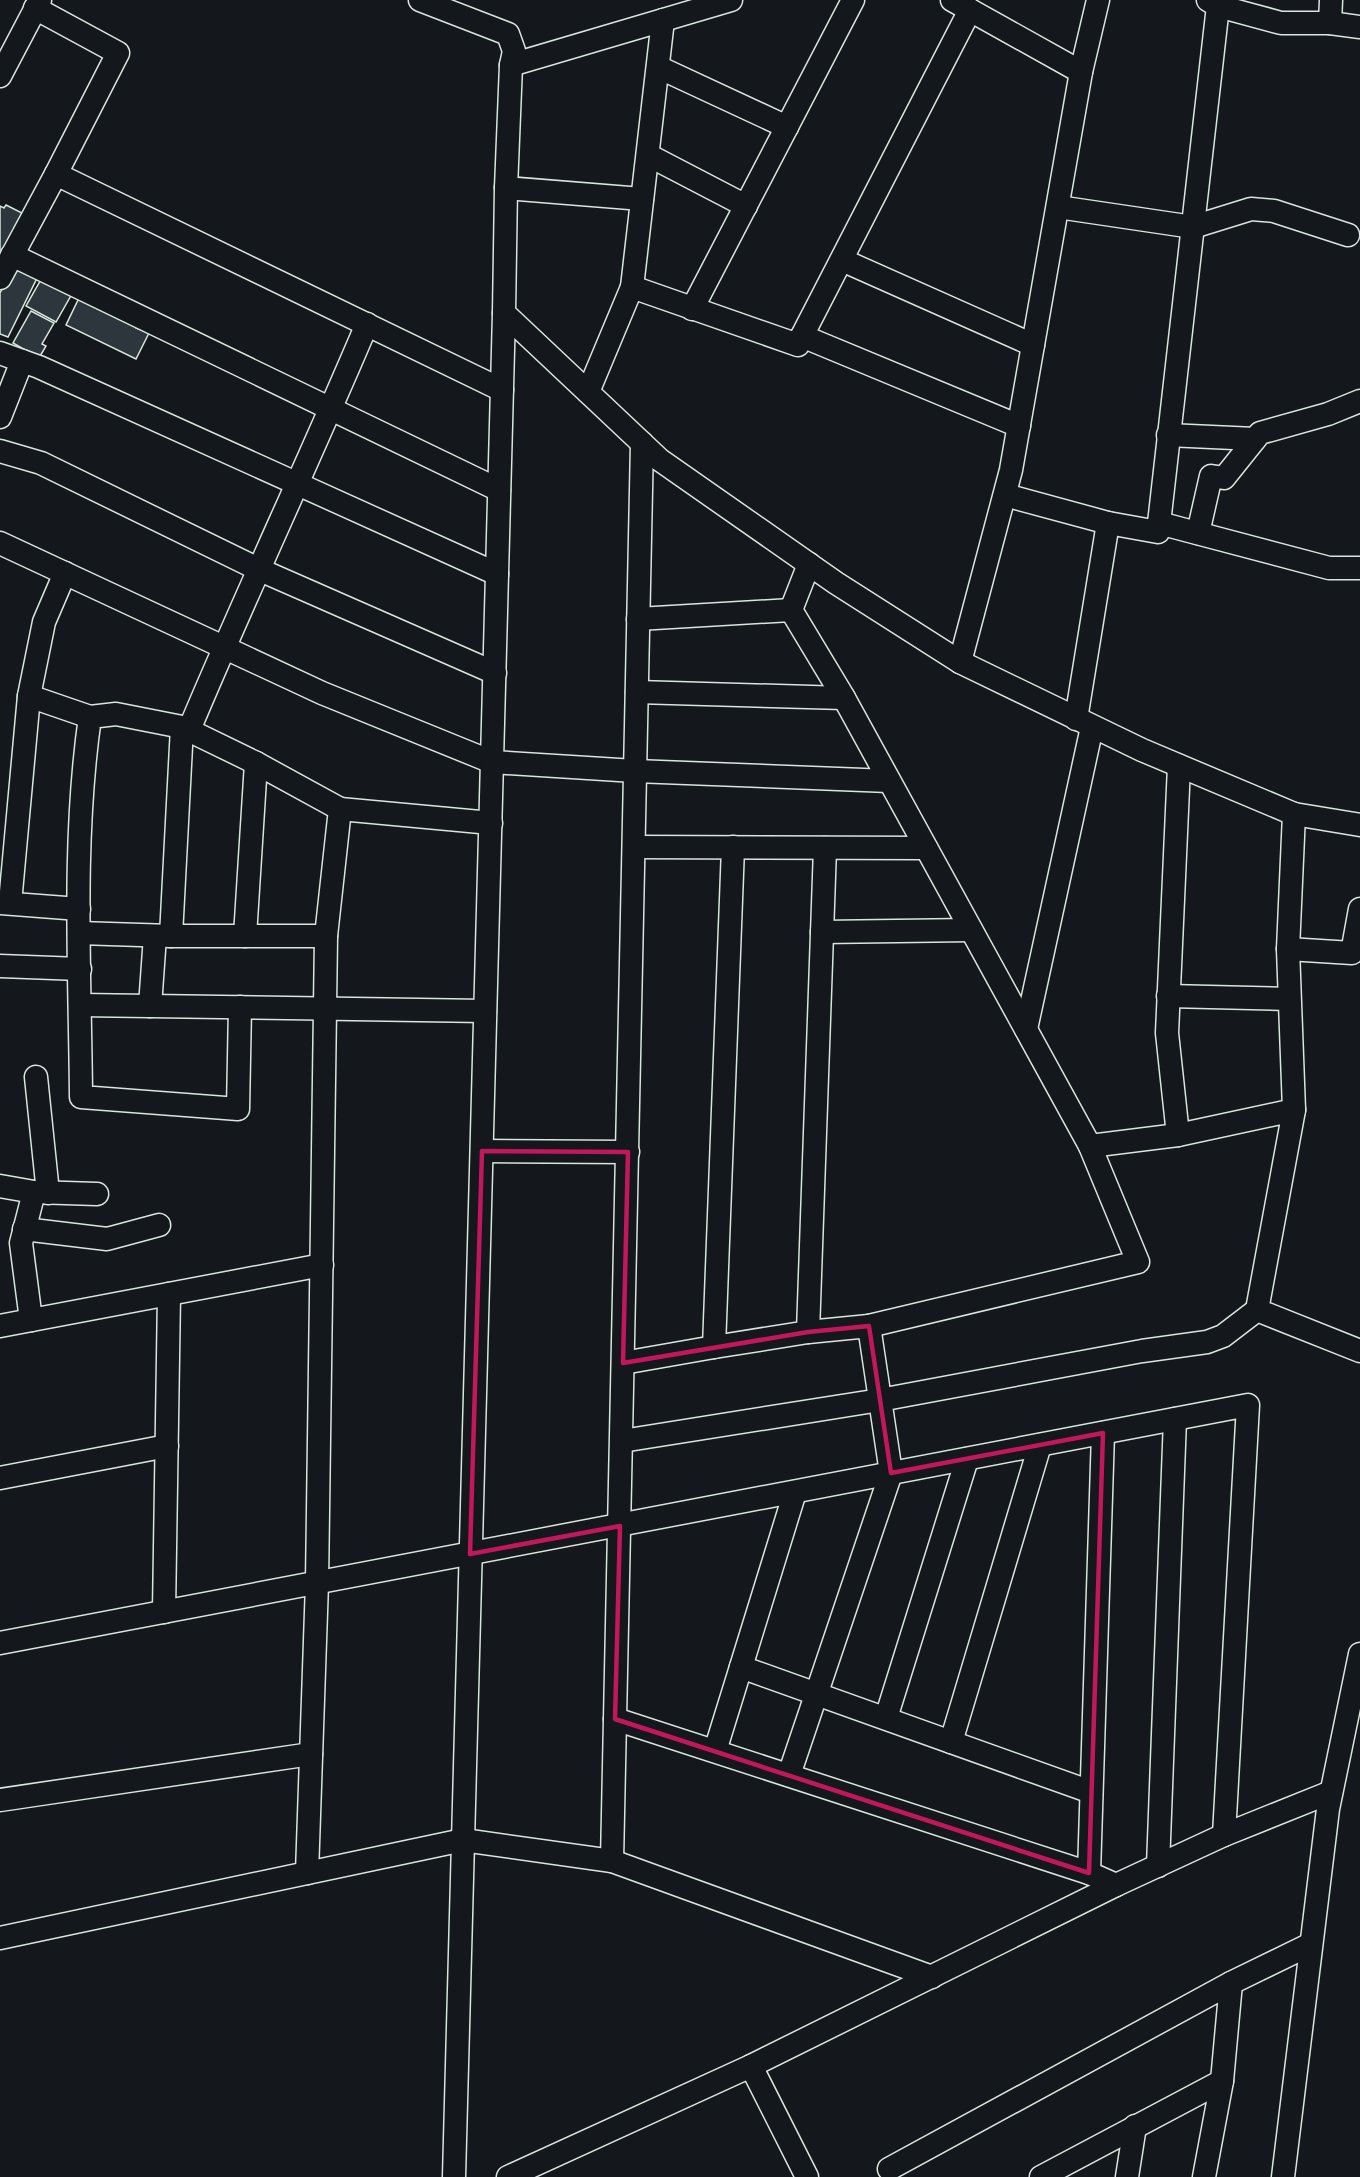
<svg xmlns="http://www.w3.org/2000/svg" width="1360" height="2177" viewBox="0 0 1360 2177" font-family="Ubuntu,sans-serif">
  <rect width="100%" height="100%" fill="#14181c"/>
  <!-- building -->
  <g fill="#2c363c" stroke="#d8e6dc" stroke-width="1.5">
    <path d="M 6,205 L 26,215 L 0,265 L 0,206 L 4,208 Z"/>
    <path d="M 15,262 L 39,274 L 8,337 L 0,334 L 0,293 Z"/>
    <path d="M 43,276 L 73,292 L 56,322 L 26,306 Z"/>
    <path d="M 79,298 L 136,319 L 136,328 L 149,333 L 136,359 L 66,325 Z"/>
    <path d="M 31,311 L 54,323 L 42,344 L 46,346 L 39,358 L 13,343 Z"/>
  </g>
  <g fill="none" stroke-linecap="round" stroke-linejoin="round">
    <defs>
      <g id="minor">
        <path d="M 420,0 L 508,34 L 514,51 L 511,65 L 506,188 L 504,313 L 660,460 L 836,583 L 960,662 L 1142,750 L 1294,814 L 1360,825"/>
        <path d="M 952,0 L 1081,72 L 1011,470 L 960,662"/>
        <path d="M 1218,6 L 1281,23 L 1330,23 L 1331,0"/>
        <path d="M 35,8 L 118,53 L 56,174"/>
        <path d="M 970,10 L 802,336 L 1019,426"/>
        <path d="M 1330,23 L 1360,27"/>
        <path d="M 511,65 L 731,0"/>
        <path d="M 658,67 L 787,127"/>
        <path d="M 1081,72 L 1098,0"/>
        <path d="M 0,76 L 40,0"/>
        <path d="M 648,155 L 746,206"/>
        <path d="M 506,188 L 642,199"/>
        <path d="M 1058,207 L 1193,227 L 1251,209 L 1274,211 L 1348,235"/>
        <path d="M 12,255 L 499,490"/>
        <path d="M 842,260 L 1033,345"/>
        <path d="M 0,278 L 56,174 L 502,390"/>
        <path d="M 632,287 L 663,20"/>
        <path d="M 692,309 L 853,0"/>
        <path d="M 0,353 L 39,367 L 497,574"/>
        <path d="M 588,392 L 632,287 L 798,345 L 802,336"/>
        <path d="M 0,417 L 22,361"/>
        <path d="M 1168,435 L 1255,439"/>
        <path d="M 0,451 L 41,463 L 258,569 L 495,673"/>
        <path d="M 1005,495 L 1108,523"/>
        <path d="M 1159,523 L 1329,568 L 1360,568"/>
        <path d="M 1198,533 L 1211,476 L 1224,478 L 1260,433 L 1328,414 L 1360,401"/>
        <path d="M 0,543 L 322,693 L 492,762 L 635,771 L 889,781"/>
        <path d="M 791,610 L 809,564"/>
        <path d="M 638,619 L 791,610 L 844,698 L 1090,1146 L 1178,1135 L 1294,1110 L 1257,1310 L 1360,1351"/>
        <path d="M 637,692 L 844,698"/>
        <path d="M 29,696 L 90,717"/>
        <path d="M 1076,719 L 1108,523 L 1158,532 L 1218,6 L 1208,0"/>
        <path d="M 189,730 C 246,594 309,461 367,324"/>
        <path d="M 1294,814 L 1288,949 L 1294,1110"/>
        <path d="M 634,847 L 926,848"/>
        <path d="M 0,903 L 79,909"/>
        <path d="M 10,903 L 29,696 L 44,622 L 65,573"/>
        <path d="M 822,932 L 971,930"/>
        <path d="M 79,933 L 171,936 L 326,936"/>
        <path d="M 171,936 L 182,727"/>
        <path d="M 245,936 L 256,763"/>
        <path d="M 1288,949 L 1352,953 L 1360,909"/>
        <path d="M 0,966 L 80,969"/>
        <path d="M 1168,996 L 1289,999"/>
        <path d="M 80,1005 L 485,1011"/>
        <path d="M 150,1006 L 155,936"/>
        <path d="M 240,1007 L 238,1109 L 81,1097 C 80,971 72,842 90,717 L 116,714 L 182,727 L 256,763 L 340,809"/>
        <path d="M 1026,1029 L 1092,727"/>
        <path d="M 36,1077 L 48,1193"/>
        <path d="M 1178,1135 L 1167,1033 L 1179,766"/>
        <path d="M 482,1151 L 628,1152"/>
        <path d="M 0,1186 L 34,1192 L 21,1243 L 31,1320"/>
        <path d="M 34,1192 L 97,1194"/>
        <path d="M 24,1229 L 107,1239 L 159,1225"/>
        <path d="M 0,1326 L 322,1265"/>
        <path d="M 869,1326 L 1138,1262 L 1090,1146"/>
        <path d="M 714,1347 L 808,1332 L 825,848"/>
        <path d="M 623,1363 L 714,1347 L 733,847"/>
        <path d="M 622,1441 L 880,1400 L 1142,1351 L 1207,1342 L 1223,1336 L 1257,1310"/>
        <path d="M 0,1478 L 167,1446"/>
        <path d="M 164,1612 L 169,1294"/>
        <path d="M 0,1643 L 1248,1405 L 1224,1835"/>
        <path d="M 741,1667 L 795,1492"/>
        <path d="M 886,1718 L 967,1459"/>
        <path d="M 615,1719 L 1089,1873 L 1116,1885"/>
        <path d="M 951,1742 L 1040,1445"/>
        <path d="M 715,1751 L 741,1667 L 1091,1792"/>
        <path d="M 789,1775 L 891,1473 L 869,1326 L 808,1332"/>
        <path d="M 0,1800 L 311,1754"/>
        <path d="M 612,1861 L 642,443"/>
        <path d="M 1158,1866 L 1175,1419"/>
        <path d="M 307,1873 L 317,1583 L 326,936 L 340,809 L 491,823"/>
        <path d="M 1089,1873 L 1103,1433"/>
        <path d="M 0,1938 L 463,1840 L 612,1861 L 932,1977"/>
        <path d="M 1231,1983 L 1311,1944"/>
        <path d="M 751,2066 L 807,2177"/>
        <path d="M 889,2169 L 1231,1983 L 1222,2081"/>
        <path d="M 454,2177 L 504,313"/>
        <path d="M 508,2177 L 751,2066 L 1116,1885 L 1224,1835 L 1331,1792"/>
        <path d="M 1041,2177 L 1222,2081 L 1204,2177"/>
        <path d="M 1127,2177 L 1135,2126"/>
        <path d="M 1283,2177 L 1328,1809 L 1360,1654"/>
      </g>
    </defs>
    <!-- minor casing -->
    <use href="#minor" stroke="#d8e6dc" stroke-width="25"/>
    <!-- minor -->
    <use href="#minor" stroke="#14181c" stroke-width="22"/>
  </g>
  <!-- marked area -->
  <path fill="none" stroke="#c2185b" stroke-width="4.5" stroke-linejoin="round" d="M 482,1151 L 628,1152 L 623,1363 L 808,1332 L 869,1326 L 891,1473 L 1103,1433 L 1089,1873 L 615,1719 L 620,1526 L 470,1554 Z"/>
</svg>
